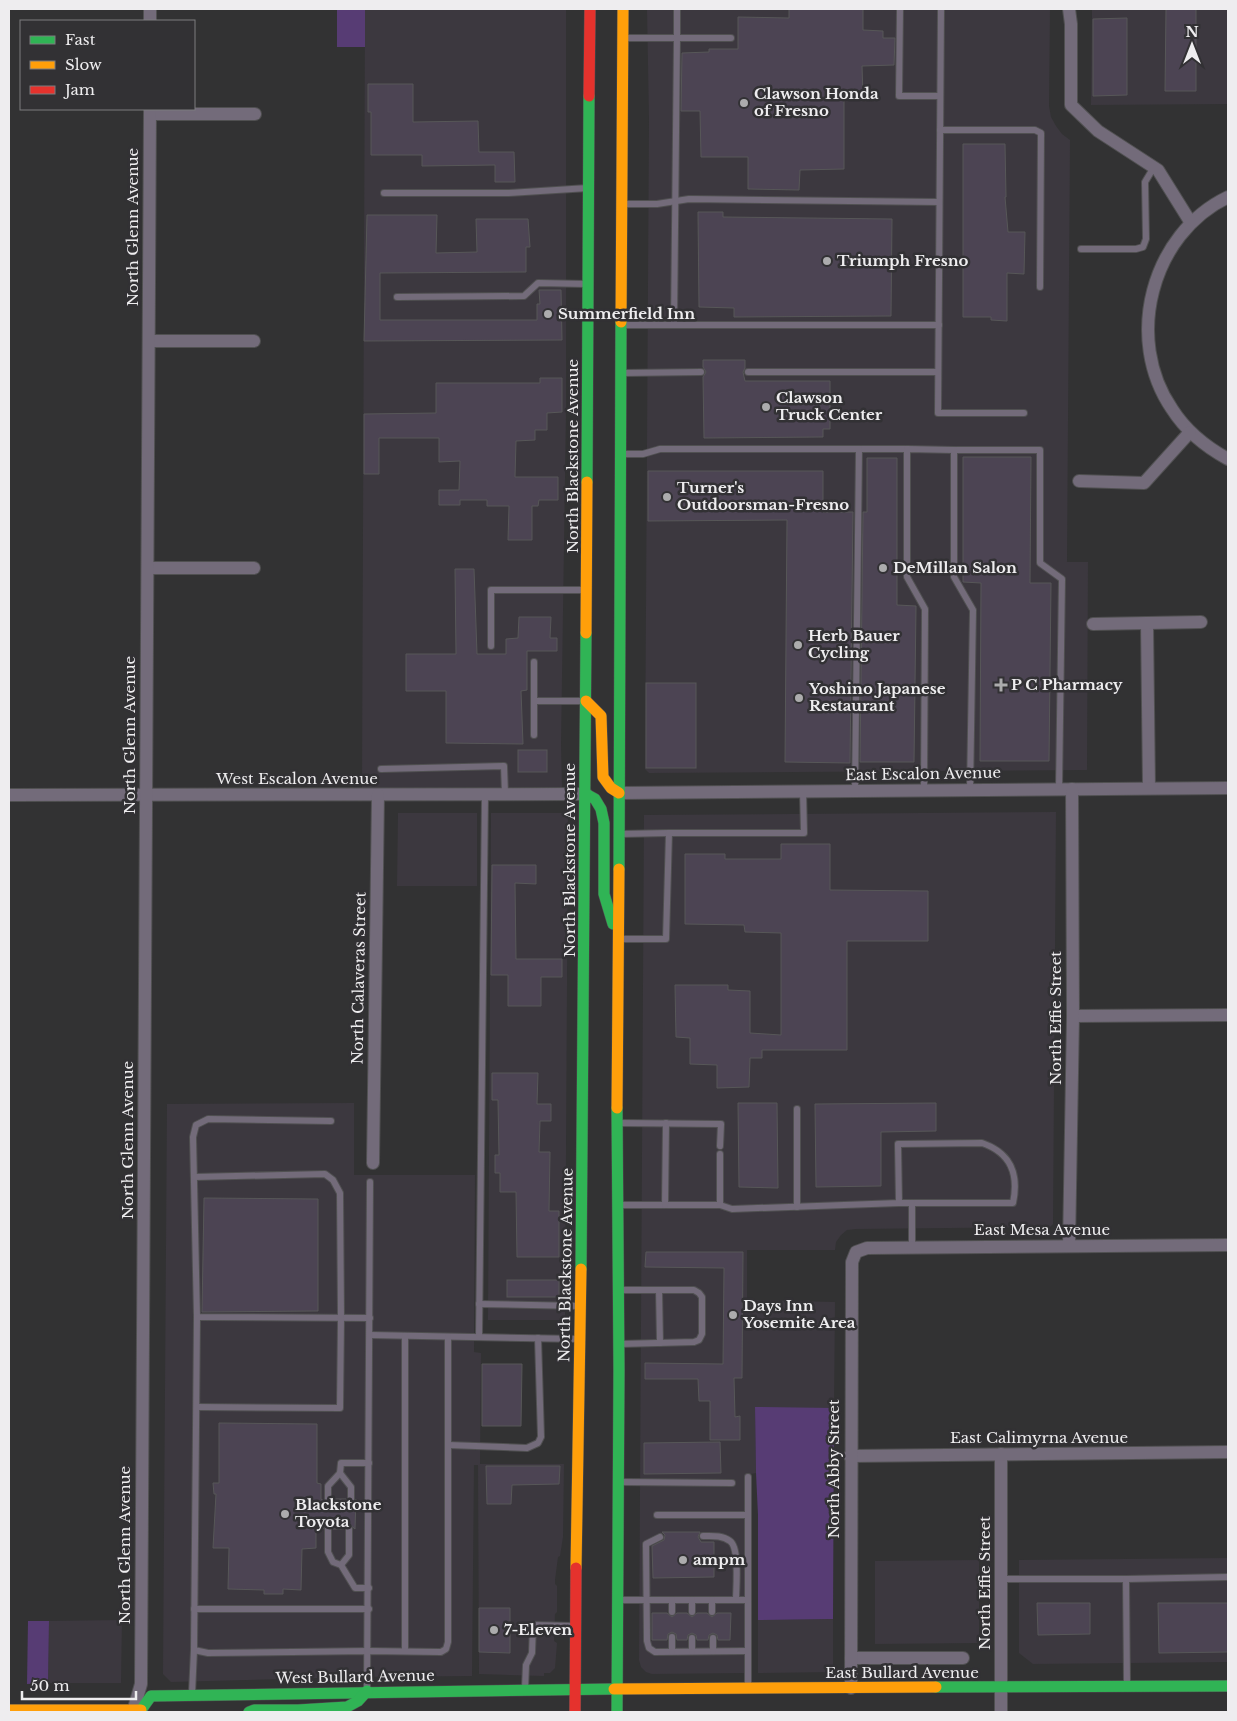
<svg xmlns="http://www.w3.org/2000/svg" width="1237" height="1721" viewBox="0 0 1237 1721" font-family="'Libre Baskerville',serif">
  <rect width="100%" height="100%" fill="#323233"/>
  <!-- built -->
  <g fill="#3c383f">
    <path d="M 365,9 L 566,9 L 566,412 L 561,745 L 562,787 L 362,788 Z"/>
    <path d="M 647,9 L 1050,9 L 1049,106 L 1051,117 L 1056,126 L 1062,134 L 1070,140 L 1067,562 L 1088,562 L 1087,770 L 649,773 L 645,769 L 649,120 Z"/>
    <path d="M 1092,9 L 1228,9 L 1228,104 L 1091,105 Z"/>
    <path d="M 1056,812 L 1053,1224 L 1050,1227 L 856,1229 L 847,1230 L 841,1235 L 836,1242 L 835,1250 L 747,1250 L 747,1300 L 835,1302 L 834,1408 L 755,1408 L 756,1473 L 745,1475 L 744,1673 L 652,1674 L 646,1672 L 641,1667 L 639,1660 L 644,815 Z"/>
    <path d="M 398,813 L 477,813 L 477,886 L 397,886 Z"/>
    <path d="M 491,813 L 568,813 L 565,1320 L 488,1320 Z"/>
    <path d="M 354,1103 L 354,1175 L 475,1175 L 474,1352 L 481,1353 L 480,1464 L 564,1464 L 563,1537 L 560,1556 L 558,1557 L 555,1580 L 555,1584 L 557,1586 L 557,1612 L 555,1614 L 554,1641 L 557,1643 L 555,1668 L 550,1673 L 544,1673 L 544,1676 L 479,1674 L 478,1465 L 474,1465 L 472,1676 L 356,1677 L 171,1682 L 163,1674 L 167,1104 Z"/>
    <path d="M 1228,1558 L 1228,1662 L 1033,1664 L 1019,1653 L 1019,1560 Z"/>
    <path d="M 979,1560 L 979,1643 L 875,1644 L 875,1561 Z"/>
    <path d="M 833,1619 L 833,1672 L 758,1673 L 758,1620 Z"/>
    <path d="M 122,1620 L 121,1683 L 48,1683 L 49,1621 Z"/>
  </g>
  <!-- green -->
  <g fill="#573c74">
    <rect x="337" y="9" width="28" height="38"/>
    <path d="M 755,1407 L 834,1408 L 833,1619 L 758,1620 L 758,1515 L 756,1473 Z"/>
    <path d="M 28,1621 L 49,1621 L 48,1683 L 27,1684 Z"/>
  </g>
  <!-- building -->
  <g fill="#4c4453" stroke="#575758">
    <path d="M 789,9 L 863,9 L 863,30 L 883,31 L 883,38 L 895,38 L 894,65 L 862,66 L 863,96 L 844,96 L 844,169 L 800,170 L 799,190 L 748,189 L 748,157 L 701,157 L 700,111 L 681,111 L 682,53 L 709,52 L 709,49 L 738,49 L 738,17 L 789,18 Z"/>
    <path d="M 1166,9 L 1196,9 L 1196,91 L 1165,91 Z"/>
    <path d="M 1127,18 L 1127,95 L 1093,96 L 1093,19 Z"/>
    <path d="M 368,84 L 413,84 L 413,122 L 478,121 L 479,152 L 514,152 L 515,182 L 495,182 L 495,165 L 422,166 L 422,155 L 371,155 L 371,112 L 368,112 Z"/>
    <path d="M 963,144 L 1005,144 L 1006,197 L 1005,197 L 1008,232 L 1025,232 L 1024,274 L 1007,273 L 1007,321 L 991,320 L 991,317 L 963,317 Z"/>
    <path d="M 698,212 L 723,212 L 723,217 L 892,219 L 891,316 L 734,317 L 734,308 L 699,307 Z"/>
    <path d="M 367,215 L 437,215 L 436,253 L 477,252 L 476,219 L 528,219 L 530,247 L 526,247 L 526,272 L 380,273 L 380,320 L 537,320 L 537,304 L 540,304 L 539,290 L 561,290 L 562,340 L 364,341 Z"/>
    <path d="M 703,360 L 745,360 L 745,368 L 743,372 L 745,381 L 830,381 L 830,429 L 823,429 L 823,437 L 704,438 L 703,377 L 706,372 L 703,367 Z"/>
    <path d="M 540,378 L 562,378 L 562,412 L 547,413 L 547,430 L 535,430 L 535,440 L 516,441 L 515,477 L 558,477 L 558,500 L 539,500 L 538,506 L 532,506 L 532,540 L 508,540 L 509,506 L 487,506 L 487,500 L 460,500 L 460,505 L 439,505 L 439,490 L 459,490 L 460,461 L 439,462 L 439,438 L 379,438 L 379,474 L 364,474 L 364,414 L 436,413 L 436,383 L 540,383 Z"/>
    <path d="M 963,457 L 1031,457 L 1030,583 L 1051,583 L 1049,761 L 980,761 L 981,583 L 963,582 Z"/>
    <path d="M 867,458 L 897,458 L 897,605 L 916,606 L 914,762 L 860,762 L 863,512 L 867,512 Z"/>
    <path d="M 648,471 L 823,471 L 823,512 L 853,512 L 850,763 L 785,762 L 787,520 L 648,521 Z"/>
    <path d="M 455,569 L 474,569 L 477,654 L 506,654 L 506,639 L 518,638 L 519,617 L 551,617 L 550,638 L 557,638 L 557,651 L 527,651 L 527,690 L 521,691 L 523,744 L 446,743 L 446,691 L 406,691 L 406,654 L 456,654 Z"/>
    <rect x="646" y="683" width="50" height="85"/>
    <rect x="518" y="750" width="29" height="22"/>
    <path d="M 781,844 L 830,844 L 830,890 L 928,891 L 928,941 L 847,941 L 847,1050 L 762,1050 L 762,1058 L 750,1058 L 749,1087 L 717,1088 L 717,1065 L 690,1064 L 690,1038 L 676,1037 L 675,985 L 728,985 L 728,990 L 750,991 L 750,1033 L 781,1035 L 781,933 L 745,932 L 744,925 L 685,924 L 685,854 L 725,854 L 725,859 L 781,859 Z"/>
    <path d="M 492,865 L 536,865 L 536,884 L 515,883 L 516,959 L 562,959 L 562,977 L 541,977 L 541,1006 L 508,1006 L 508,975 L 491,975 Z"/>
    <path d="M 492,1073 L 538,1073 L 537,1104 L 551,1104 L 551,1121 L 540,1121 L 539,1152 L 550,1152 L 549,1211 L 559,1211 L 559,1257 L 517,1257 L 516,1192 L 500,1192 L 500,1173 L 495,1173 L 495,1155 L 499,1155 L 498,1100 L 492,1100 Z"/>
    <path d="M 738,1103 L 777,1103 L 778,1188 L 739,1187 Z"/>
    <path d="M 936,1103 L 936,1131 L 881,1132 L 881,1186 L 816,1187 L 815,1104 Z"/>
    <path d="M 204,1198 L 318,1199 L 318,1311 L 202,1312 Z"/>
    <path d="M 646,1252 L 743,1252 L 742,1378 L 734,1378 L 735,1417 L 740,1416 L 740,1440 L 710,1440 L 710,1401 L 699,1401 L 698,1379 L 645,1379 L 645,1363 L 723,1364 L 724,1268 L 645,1267 Z"/>
    <rect x="507" y="1280" width="52" height="17"/>
    <path d="M 482,1364 L 522,1364 L 521,1426 L 482,1426 Z"/>
    <path d="M 219,1423 L 317,1424 L 317,1483 L 321,1484 L 321,1499 L 328,1504 L 331,1503 L 333,1499 L 346,1499 L 348,1503 L 351,1504 L 355,1502 L 356,1499 L 355,1529 L 349,1524 L 346,1525 L 344,1529 L 333,1529 L 331,1525 L 326,1524 L 323,1529 L 316,1530 L 316,1548 L 302,1549 L 301,1590 L 283,1589 L 283,1594 L 264,1594 L 264,1590 L 228,1589 L 229,1548 L 213,1548 L 216,1494 L 214,1494 L 213,1483 L 219,1483 Z"/>
    <path d="M 720,1442 L 721,1473 L 644,1474 L 644,1443 Z"/>
    <path d="M 486,1466 L 560,1466 L 559,1484 L 512,1485 L 511,1504 L 487,1504 Z"/>
    <path d="M 662,1532 L 700,1532 L 698,1537 L 701,1542 L 714,1542 L 714,1577 L 653,1578 L 652,1546 L 664,1540 L 665,1535 Z"/>
    <path d="M 1037,1603 L 1090,1603 L 1090,1634 L 1038,1635 Z"/>
    <path d="M 1158,1603 L 1228,1603 L 1228,1652 L 1159,1653 Z"/>
    <path d="M 479,1608 L 510,1608 L 510,1653 L 479,1652 Z"/>
    <path d="M 652,1613 L 667,1613 L 672,1617 L 677,1613 L 687,1613 L 692,1617 L 697,1613 L 707,1613 L 712,1617 L 717,1613 L 731,1613 L 730,1640 L 718,1640 L 717,1635 L 713,1633 L 709,1635 L 708,1640 L 697,1640 L 696,1635 L 692,1633 L 688,1635 L 687,1640 L 677,1640 L 676,1634 L 672,1632 L 668,1634 L 667,1640 L 652,1640 Z"/>
  </g>
  <g fill="none" stroke-linecap="round" stroke-linejoin="round">
    <defs>
      <g id="lane">
        <path d="M 900,9 L 899,96 L 940,96"/>
        <path d="M 941,9 L 938,413 L 1024,413"/>
        <path d="M 624,38 L 677,38 L 677,9"/>
        <path d="M 940,130 L 1035,130 L 1041,133 L 1040,287"/>
        <path d="M 384,193 L 509,193 L 588,188"/>
        <path d="M 624,204 L 657,204 L 689,199 L 939,202"/>
        <path d="M 1081,249 L 1136,249 L 1143,247 L 1146,239 L 1145,182 L 1154,167"/>
        <path d="M 397,297 L 524,296 L 538,283 L 587,284"/>
        <path d="M 674,324 L 677,38 L 731,38"/>
        <path d="M 622,325 L 939,325"/>
        <path d="M 748,372 L 938,372"/>
        <path d="M 623,373 L 701,372"/>
        <path d="M 859,449 L 907,449"/>
        <path d="M 954,450 L 1040,450 L 1040,563 L 1062,579 L 1059,789"/>
        <path d="M 623,454 L 643,454 L 660,449 L 859,449 L 855,791"/>
        <path d="M 491,646 L 491,590 L 584,590"/>
        <path d="M 534,701 L 583,701"/>
        <path d="M 534,735 L 534,662"/>
        <path d="M 381,769 L 504,766 L 505,794"/>
        <path d="M 924,790 L 925,609 L 907,577 L 907,449 L 954,450 L 954,577 L 973,610 L 970,790"/>
        <path d="M 620,834 L 669,833"/>
        <path d="M 619,939 L 666,939 L 669,833 L 804,833 L 803,791"/>
        <path d="M 331,1121 L 208,1119 L 196,1125 L 193,1137 L 197,1317 L 370,1318"/>
        <path d="M 619,1123 L 721,1124 L 720,1146"/>
        <path d="M 194,1177 L 325,1174 L 333,1180 L 340,1193 L 341,1318 L 340,1408 L 197,1407"/>
        <path d="M 618,1205 L 720,1205 L 720,1154"/>
        <path d="M 665,1205 L 666,1123"/>
        <path d="M 720,1205 L 732,1209 L 899,1203 L 1013,1203 C 1019,1174 1011,1153 982,1143 L 898,1144 L 899,1203"/>
        <path d="M 797,1207 L 797,1109"/>
        <path d="M 912,1248 L 912,1203"/>
        <path d="M 659,1290 L 660,1343"/>
        <path d="M 479,1304 L 579,1306"/>
        <path d="M 370,1335 L 578,1339"/>
        <path d="M 405,1336 L 405,1651"/>
        <path d="M 479,1337 L 485,794"/>
        <path d="M 620,1344 L 694,1342 L 699,1340 L 702,1334 L 702,1297 L 699,1293 L 694,1290 L 621,1290"/>
        <path d="M 448,1445 L 527,1448 L 538,1443 L 541,1437 L 538,1338"/>
        <path d="M 620,1482 L 732,1483"/>
        <path d="M 328,1499 L 328,1486 L 340,1473"/>
        <path d="M 351,1499 L 351,1487 L 340,1473 L 341,1463 L 369,1463"/>
        <path d="M 657,1515 L 748,1515"/>
        <path d="M 328,1529 L 328,1552 L 333,1562 L 341,1565 L 355,1588 L 369,1588"/>
        <path d="M 703,1536 C 712,1536 722,1535 730,1541 C 740,1548 736,1588 736,1600"/>
        <path d="M 660,1537 L 646,1544 L 647,1641 L 649,1648 L 655,1652 L 748,1651"/>
        <path d="M 341,1565 L 349,1555 L 349,1529"/>
        <path d="M 1001,1579 L 1126,1579 L 1127,1684"/>
        <path d="M 1126,1579 L 1228,1577"/>
        <path d="M 619,1600 L 748,1600 L 748,1686"/>
        <path d="M 672,1600 L 672,1612"/>
        <path d="M 692,1600 L 692,1612"/>
        <path d="M 712,1600 L 712,1612"/>
        <path d="M 748,1600 L 748,1477"/>
        <path d="M 194,1609 L 369,1609"/>
        <path d="M 672,1637 L 672,1651"/>
        <path d="M 692,1638 L 692,1651"/>
        <path d="M 713,1638 L 713,1651"/>
        <path d="M 194,1650 L 208,1653 L 368,1651 L 441,1652 L 446,1649 L 448,1642 L 448,1337"/>
        <path d="M 525,1688 L 526,1665 L 532,1653 L 533,1625 L 573,1626"/>
        <path d="M 367,1690 L 370,1182"/>
        <path d="M 192,1693 L 194,1650 L 197,1317"/>
      </g>
      <g id="street">
        <path d="M 1069,9 L 1071,24 L 1071,105 L 1098,131 L 1158,170 L 1191,223"/>
        <path d="M 150,21 L 150,9"/>
        <path d="M 150,114 L 255,114"/>
        <path d="M 1228,197 C 1151,234 1124,339 1172,409 C 1186,431 1206,447 1228,459"/>
        <path d="M 149,341 L 254,341"/>
        <path d="M 1079,481 L 1144,483 L 1190,432"/>
        <path d="M 148,568 L 254,568"/>
        <path d="M 1147,623 L 1149,788"/>
        <path d="M 1093,624 L 1201,622"/>
        <path d="M 619,793 L 1228,788"/>
        <path d="M 9,795 L 586,794"/>
        <path d="M 1073,1016 L 1228,1015"/>
        <path d="M 373,1163 L 378,795"/>
        <path d="M 1069,1246 L 1073,1016 L 1072,789"/>
        <path d="M 1001,1454 L 1001,1712"/>
        <path d="M 850,1456 L 1228,1452"/>
        <path d="M 851,1658 L 963,1658"/>
        <path d="M 851,1688 L 852,1262 L 856,1252 L 867,1248 L 1228,1245"/>
        <path d="M 133,1712 L 141,1684 L 150,109"/>
      </g>
      <g id="fast">
        <path d="M 587,482 L 589,96"/>
        <path d="M 586,794 L 595,799 L 601,809 L 604,823 L 604,894 L 613,924"/>
        <path d="M 619,869 L 621,322"/>
        <path d="M 581,1269 L 586,633"/>
        <path d="M 936,1687 L 1228,1686"/>
        <path d="M 141,1710 L 151,1696 L 614,1689"/>
        <path d="M 249,1712 L 254,1710 L 298,1710 L 347,1707 L 358,1701 L 367,1691"/>
        <path d="M 617,1712 L 619,1370 L 617,1108"/>
      </g>
      <g id="slow">
        <path d="M 621,322 L 623,9"/>
        <path d="M 586,633 L 587,482"/>
        <path d="M 586,701 L 601,716 L 603,777 L 611,788 L 619,793"/>
        <path d="M 617,1108 L 619,869"/>
        <path d="M 576,1568 L 581,1269"/>
        <path d="M 614,1689 L 936,1687"/>
        <path d="M 9,1710 L 141,1710"/>
      </g>
      <g id="jam">
        <path d="M 589,96 L 590,9"/>
        <path d="M 575,1712 L 576,1568"/>
      </g>
    </defs>
    <!-- lane casing -->
    <use href="#lane" stroke="#505051" stroke-width="8"/>
    <!-- street casing -->
    <use href="#street" stroke="#505051" stroke-width="14"/>
    <!-- fast casing -->
    <use href="#fast" stroke="#505051" stroke-width="12"/>
    <!-- slow casing -->
    <use href="#slow" stroke="#505051" stroke-width="12"/>
    <!-- jam casing -->
    <use href="#jam" stroke="#505051" stroke-width="12"/>
    <!-- lane -->
    <use href="#lane" stroke="#736b7a" stroke-width="6"/>
    <!-- street -->
    <use href="#street" stroke="#736b7a" stroke-width="12"/>
    <!-- fast -->
    <use href="#fast" stroke="#30b455" stroke-width="11"/>
    <!-- slow -->
    <use href="#slow" stroke="#ff9f0a" stroke-width="11"/>
    <!-- jam -->
    <use href="#jam" stroke="#e5322d" stroke-width="11"/>
  </g>
  <!-- markers -->
  <g fill="#acacad" stroke="#323134" stroke-width="2">
    <circle cx="744" cy="103" r="5"/>
    <circle cx="827" cy="261" r="5"/>
    <circle cx="548" cy="314" r="5"/>
    <circle cx="766" cy="407" r="5"/>
    <circle cx="667" cy="497" r="5"/>
    <circle cx="883" cy="568" r="5"/>
    <circle cx="798" cy="645" r="5"/>
    <path d="M998.5 677.5h5v5h5v5h-5v5h-5v-5h-5v-5h5z"/>
    <circle cx="799" cy="698" r="5"/>
    <circle cx="733" cy="1315" r="5"/>
    <circle cx="285" cy="1514" r="5"/>
    <circle cx="683" cy="1560" r="5"/>
    <circle cx="494" cy="1630" r="5"/>
  </g>
  <g text-anchor="middle" stroke-width="5" stroke-linejoin="round" paint-order="stroke">
    <!-- poi labels -->
    <g font-size="15" font-weight="bold" fill="#eeedef" stroke="#323134" text-anchor="start">
      <text x="754" y="99">Clawson Honda<tspan x="754" dy="17">of Fresno</tspan></text>
      <text x="837" y="266">Triumph Fresno</text>
      <text x="558" y="319">Summerfield Inn</text>
      <text x="776" y="403">Clawson<tspan x="776" dy="17">Truck Center</tspan></text>
      <text x="677" y="493">Turner's<tspan x="677" dy="17">Outdoorsman-Fresno</tspan></text>
      <text x="893" y="573">DeMillan Salon</text>
      <text x="808" y="641">Herb Bauer<tspan x="808" dy="17">Cycling</tspan></text>
      <text x="1011" y="690">P C Pharmacy</text>
      <text x="809" y="694">Yoshino Japanese<tspan x="809" dy="17">Restaurant</tspan></text>
      <text x="743" y="1311">Days Inn<tspan x="743" dy="17">Yosemite Area</tspan></text>
      <text x="295" y="1510">Blackstone<tspan x="295" dy="17">Toyota</tspan></text>
      <text x="693" y="1565">ampm</text>
      <text x="504" y="1635">7-Eleven</text>
    </g>
    <!-- street labels -->
    <g font-size="15" fill="#eeedef" stroke="#323134">
      <text transform="translate(133 227) rotate(-90)" y="5">North Glenn Avenue</text>
      <text transform="translate(573 456) rotate(-90)" y="5">North Blackstone Avenue</text>
      <text transform="translate(130 735) rotate(-90)" y="5">North Glenn Avenue</text>
      <text transform="translate(923 774) rotate(-1)" y="5">East Escalon Avenue</text>
      <text x="297" y="784">West Escalon Avenue</text>
      <text transform="translate(570 860) rotate(-90)" y="5">North Blackstone Avenue</text>
      <text transform="translate(359 978) rotate(-89)" y="5">North Calaveras Street</text>
      <text transform="translate(1056 1018) rotate(-90)" y="5">North Effie Street</text>
      <text transform="translate(128 1140) rotate(-90)" y="5">North Glenn Avenue</text>
      <text x="1042" y="1235">East Mesa Avenue</text>
      <text transform="translate(566 1265) rotate(-89)" y="5">North Blackstone Avenue</text>
      <text x="1039" y="1443">East Calimyrna Avenue</text>
      <text transform="translate(834 1469) rotate(-90)" y="5">North Abby Street</text>
      <text transform="translate(125 1545) rotate(-90)" y="5">North Glenn Avenue</text>
      <text transform="translate(985 1583) rotate(-90)" y="5">North Effie Street</text>
      <text x="902" y="1678">East Bullard Avenue</text>
      <text transform="translate(355 1677) rotate(-1)" y="5">West Bullard Avenue</text>
    </g>
  </g>
  <!-- border -->
  <rect width="1237" height="1721" fill="none" stroke="#eeedef" stroke-width="20"/>
  <!-- legend -->
  <rect x="20" y="20" width="175" height="90" fill="#323134" stroke="#7d7c7f"/>
  <rect x="30" y="36" width="25" height="8" fill="#30b455" stroke="#7d7c7f"/>
  <text x="65" y="45" font-size="15" fill="#eeedef">Fast</text>
  <rect x="30" y="61" width="25" height="8" fill="#ff9f0a" stroke="#7d7c7f"/>
  <text x="65" y="70" font-size="15" fill="#eeedef">Slow</text>
  <rect x="30" y="86" width="25" height="8" fill="#e5322d" stroke="#7d7c7f"/>
  <text x="65" y="95" font-size="15" fill="#eeedef">Jam</text>
  <!-- north arrow -->
  <g transform="translate(1192 45)" stroke="#323134" stroke-width="4" paint-order="stroke">
  <path d="M0-4L9 19L0 12L-9 19Z" fill="#eeedef"/>
  <text y="-8" font-size="14" font-weight="bold" text-anchor="middle" fill="#eeedef">N</text>
  </g>
  <!-- scale -->
  <path d="M22 1691v8h114v-8" fill="none" stroke="#eeedef" stroke-width="2.5"/>
  <text x="30" y="1691" font-size="15" fill="#eeedef" stroke="#323134" stroke-width="4" paint-order="stroke">50 m</text>
</svg>
